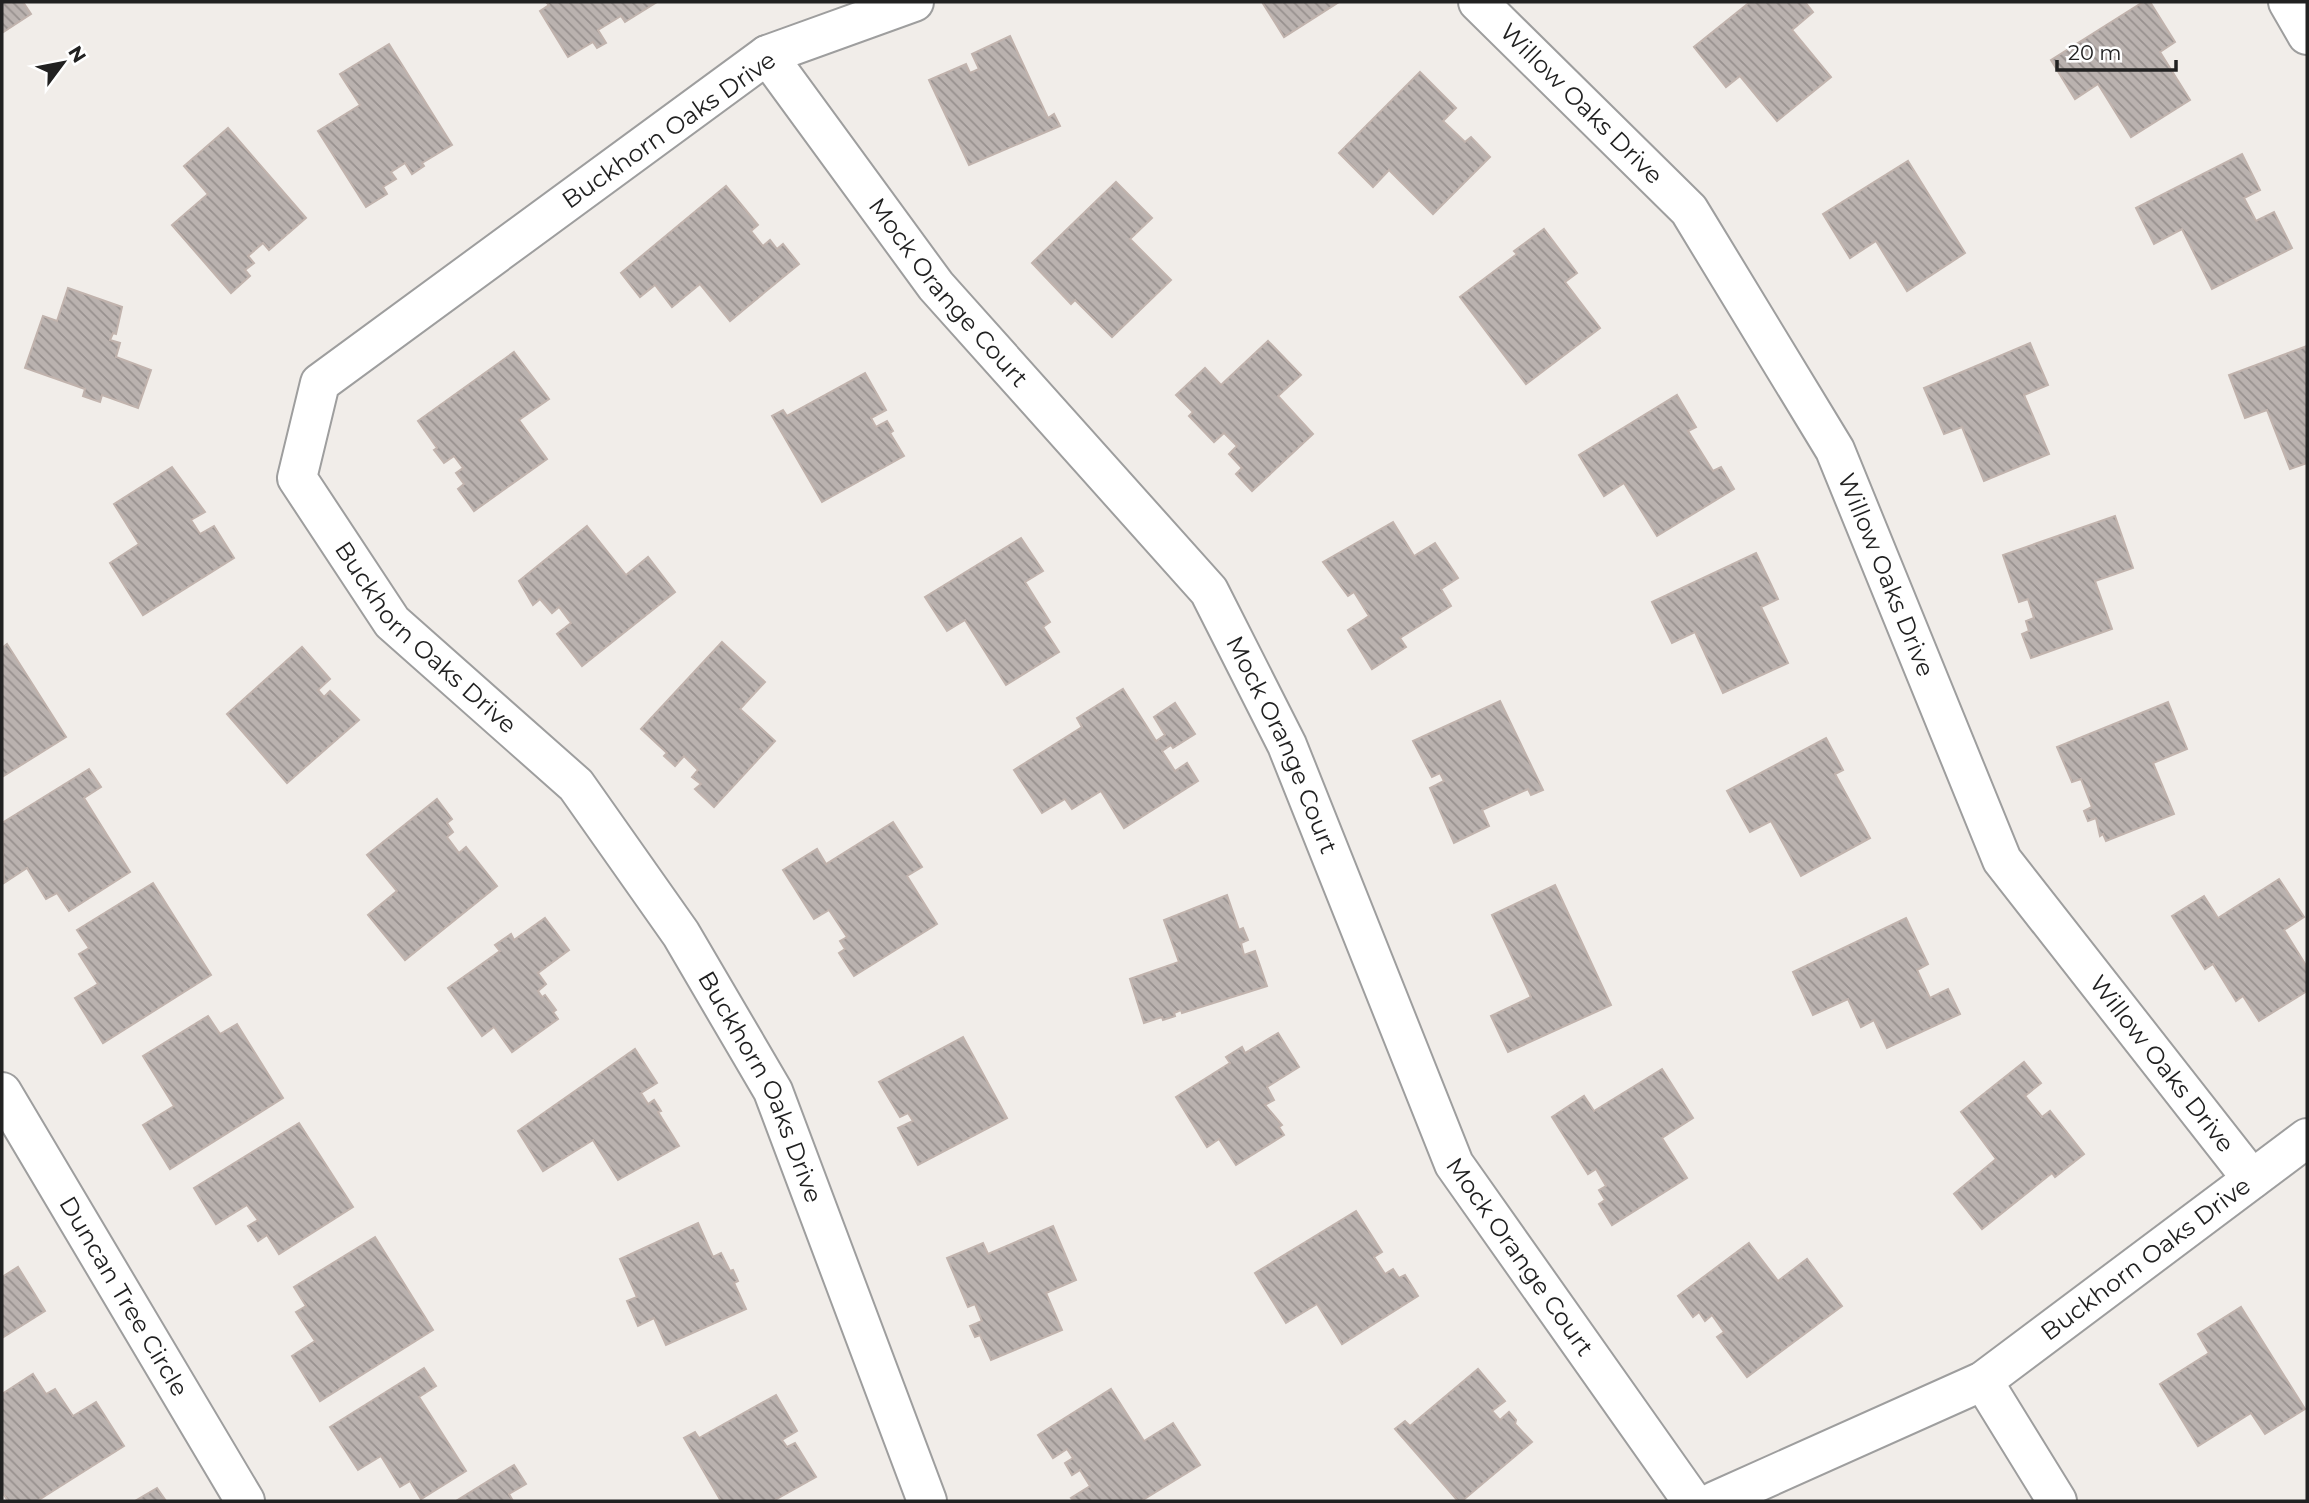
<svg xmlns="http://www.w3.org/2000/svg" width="2309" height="1503" viewBox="0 0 2309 1503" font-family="Montserrat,sans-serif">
  <defs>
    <pattern id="building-back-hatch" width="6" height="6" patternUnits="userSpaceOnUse" patternTransform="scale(1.75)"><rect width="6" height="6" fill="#bab2af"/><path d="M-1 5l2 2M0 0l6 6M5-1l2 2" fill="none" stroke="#97908e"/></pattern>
  </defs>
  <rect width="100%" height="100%" fill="#f1ede9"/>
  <!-- building -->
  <g fill="url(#building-back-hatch)" stroke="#c1b3ad" stroke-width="2">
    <path d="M 2,2 L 23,2 L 31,14 L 2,33 Z"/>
    <path d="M 546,2 L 657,2 L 625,22 L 621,16 L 598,30 L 606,43 L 597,48 L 593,42 L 568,57 L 540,11 L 549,5 Z"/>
    <path d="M 1262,2 L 1339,2 L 1284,37 Z"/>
    <path d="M 1750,2 L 1805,2 L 1813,12 L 1792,30 L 1831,77 L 1777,121 L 1740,76 L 1726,87 L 1694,47 Z"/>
    <path d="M 2143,2 L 2150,2 L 2175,42 L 2160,52 L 2190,100 L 2131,137 L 2098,84 L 2075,99 L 2051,60 Z"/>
    <path d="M 1010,36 L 1048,118 L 1054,114 L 1060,126 L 969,165 L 929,80 L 966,64 L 970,73 L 979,69 L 972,54 Z"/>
    <path d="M 389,44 L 452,145 L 422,163 L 424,166 L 412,174 L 405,163 L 391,172 L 396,179 L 383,187 L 387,194 L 366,207 L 318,131 L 360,105 L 340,74 Z"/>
    <path d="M 1420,72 L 1456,108 L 1443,121 L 1465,142 L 1471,137 L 1490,157 L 1433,214 L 1389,170 L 1373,187 L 1339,153 Z"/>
    <path d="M 228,128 L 306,218 L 269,250 L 263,243 L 248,256 L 254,263 L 245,270 L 250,276 L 231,293 L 172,225 L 208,194 L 184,166 Z"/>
    <path d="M 2242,154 L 2260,190 L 2244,198 L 2256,221 L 2274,212 L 2292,248 L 2212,289 L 2182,229 L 2154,244 L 2136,208 Z"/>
    <path d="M 1908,161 L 1965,253 L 1907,291 L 1876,241 L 1850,258 L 1823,214 Z"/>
    <path d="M 1116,182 L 1152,218 L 1130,239 L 1171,280 L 1112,337 L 1075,300 L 1071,304 L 1032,263 Z"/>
    <path d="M 726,186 L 758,225 L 751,231 L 763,246 L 770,240 L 777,249 L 783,244 L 799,264 L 730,321 L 700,284 L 672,307 L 655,285 L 640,297 L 621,273 Z"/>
    <path d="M 1544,229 L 1577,273 L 1565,282 L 1600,328 L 1526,384 L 1460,297 L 1517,254 L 1514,251 Z"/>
    <path d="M 68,288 L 122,307 L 116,334 L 113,333 L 110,340 L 120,343 L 116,357 L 151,370 L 138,408 L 102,395 L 100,402 L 83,396 L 85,389 L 25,368 L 43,316 L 57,321 Z"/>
    <path d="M 1268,341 L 1301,375 L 1278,396 L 1313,434 L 1252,491 L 1236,474 L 1242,468 L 1229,454 L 1237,446 L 1224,433 L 1214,442 L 1189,416 L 1193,412 L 1176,395 L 1205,368 L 1221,385 Z"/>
    <path d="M 2030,343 L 2048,385 L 2024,395 L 2049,454 L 1984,481 L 1962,427 L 1944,434 L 1924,388 Z"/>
    <path d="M 2307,346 L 2307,463 L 2290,469 L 2267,410 L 2245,418 L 2229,375 Z"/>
    <path d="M 514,352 L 549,399 L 519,420 L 547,459 L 474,511 L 458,489 L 464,484 L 456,473 L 463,468 L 454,456 L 444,463 L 434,450 L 437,448 L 418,421 Z"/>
    <path d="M 865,373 L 886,410 L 871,418 L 876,427 L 887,421 L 893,431 L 890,433 L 904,456 L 822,502 L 772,416 L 783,410 L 787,416 Z"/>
    <path d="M 1677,395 L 1696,427 L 1688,431 L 1713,471 L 1721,467 L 1734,489 L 1657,536 L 1624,483 L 1604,496 L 1579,455 Z"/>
    <path d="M 172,467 L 205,512 L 191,520 L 200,534 L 214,526 L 234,558 L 143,615 L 110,563 L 139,544 L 114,504 Z"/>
    <path d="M 2115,516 L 2133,568 L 2095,581 L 2112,629 L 2031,658 L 2022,634 L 2029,631 L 2026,621 L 2034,618 L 2028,599 L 2019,602 L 2003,555 Z"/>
    <path d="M 1393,522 L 1414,556 L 1435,543 L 1458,578 L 1441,589 L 1451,606 L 1400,638 L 1406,647 L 1372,669 L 1348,630 L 1369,616 L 1354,592 L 1348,596 L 1323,562 Z"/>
    <path d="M 587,526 L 626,575 L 648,557 L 675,592 L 582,666 L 557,634 L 571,623 L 559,607 L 552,613 L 540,599 L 533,605 L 519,581 Z"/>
    <path d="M 1021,538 L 1043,571 L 1025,582 L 1050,622 L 1043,627 L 1059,652 L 1006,685 L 965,620 L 947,631 L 925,597 Z"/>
    <path d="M 1756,553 L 1778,599 L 1761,607 L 1788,663 L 1723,693 L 1695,632 L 1672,643 L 1652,602 Z"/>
    <path d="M 722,642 L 765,682 L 740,709 L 775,741 L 714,807 L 695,789 L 701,784 L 692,777 L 698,770 L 684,756 L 675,766 L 664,756 L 667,753 L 641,729 Z"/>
    <path d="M 7,644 L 66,737 L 2,777 L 2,648 Z"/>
    <path d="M 302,647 L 330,679 L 318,690 L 324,697 L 330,691 L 359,720 L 287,783 L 227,714 Z"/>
    <path d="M 1123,689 L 1156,741 L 1165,735 L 1154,717 L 1175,703 L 1195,734 L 1173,748 L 1171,745 L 1162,751 L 1175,771 L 1187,763 L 1198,781 L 1124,828 L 1101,791 L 1072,809 L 1065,799 L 1042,813 L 1014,770 L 1082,727 L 1077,718 Z"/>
    <path d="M 1500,701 L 1543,790 L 1531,795 L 1528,789 L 1482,810 L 1489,826 L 1454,843 L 1430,788 L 1444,781 L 1440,773 L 1432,777 L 1413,741 Z"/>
    <path d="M 2168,702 L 2187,749 L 2153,763 L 2174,814 L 2106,841 L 2103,834 L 2100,836 L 2096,818 L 2088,821 L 2084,811 L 2092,807 L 2081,779 L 2072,782 L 2057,747 Z"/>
    <path d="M 1826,738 L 1843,770 L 1835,774 L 1870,838 L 1801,876 L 1771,821 L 1750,832 L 1727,791 Z"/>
    <path d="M 89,769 L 101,787 L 84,798 L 130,872 L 69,911 L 57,893 L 46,899 L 27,868 L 4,883 L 2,823 Z"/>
    <path d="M 437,799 L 452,819 L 447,823 L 453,832 L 447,837 L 459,853 L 466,847 L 497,886 L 405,960 L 368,915 L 397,891 L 367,855 Z"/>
    <path d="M 893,822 L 922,867 L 907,876 L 937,924 L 854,976 L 839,953 L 845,949 L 840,941 L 847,937 L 829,910 L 814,919 L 783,870 L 817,849 L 826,864 Z"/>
    <path d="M 2279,879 L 2304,917 L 2284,930 L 2307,967 L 2307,991 L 2259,1021 L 2243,996 L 2236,1001 L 2213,964 L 2205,969 L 2172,916 L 2204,896 L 2218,918 Z"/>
    <path d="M 153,883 L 211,975 L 103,1043 L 75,998 L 98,984 L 79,954 L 89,948 L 77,930 Z"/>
    <path d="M 1555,885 L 1611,1005 L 1508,1052 L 1491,1016 L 1531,997 L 1492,915 Z"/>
    <path d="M 1227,895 L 1239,930 L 1243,928 L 1248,940 L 1241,943 L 1244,955 L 1255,951 L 1267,986 L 1182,1013 L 1181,1010 L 1174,1013 L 1175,1016 L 1163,1020 L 1162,1017 L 1144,1023 L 1130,979 L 1179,962 L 1164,920 Z"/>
    <path d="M 545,918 L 569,950 L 538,973 L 546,984 L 538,991 L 542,997 L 545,995 L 556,1010 L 553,1012 L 558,1019 L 512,1052 L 494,1027 L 482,1036 L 448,988 L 500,951 L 495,945 L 511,934 L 514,940 Z"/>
    <path d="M 1906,918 L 1928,964 L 1917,970 L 1930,998 L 1948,989 L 1960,1014 L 1887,1048 L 1874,1020 L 1861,1027 L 1848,999 L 1813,1015 L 1793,972 Z"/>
    <path d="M 208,1016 L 220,1034 L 237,1024 L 283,1098 L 170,1169 L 143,1125 L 174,1106 L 143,1056 Z"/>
    <path d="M 1278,1033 L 1299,1067 L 1267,1087 L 1274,1100 L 1265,1105 L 1282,1125 L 1279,1127 L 1284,1135 L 1236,1165 L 1219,1139 L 1207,1147 L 1176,1097 L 1230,1063 L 1226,1057 L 1242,1047 L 1245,1053 Z"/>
    <path d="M 963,1037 L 1007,1118 L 918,1165 L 898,1128 L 913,1121 L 908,1113 L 900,1117 L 879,1082 Z"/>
    <path d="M 635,1049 L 657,1083 L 641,1093 L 648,1104 L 654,1100 L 661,1111 L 658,1112 L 679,1146 L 618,1180 L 593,1140 L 543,1171 L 518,1131 Z"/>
    <path d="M 2024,1062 L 2041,1083 L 2025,1096 L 2042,1117 L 2050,1111 L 2084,1154 L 2055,1177 L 2052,1173 L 1982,1229 L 1954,1194 L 1996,1159 L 1961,1112 Z"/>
    <path d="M 1662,1069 L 1693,1118 L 1662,1138 L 1687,1178 L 1612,1225 L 1599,1204 L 1605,1200 L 1599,1190 L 1606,1186 L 1596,1169 L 1588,1174 L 1552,1117 L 1584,1096 L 1594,1111 Z"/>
    <path d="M 299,1123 L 353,1207 L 279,1254 L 267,1235 L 258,1241 L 248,1226 L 258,1220 L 247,1205 L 216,1224 L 194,1188 Z"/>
    <path d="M 1356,1211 L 1382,1252 L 1374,1257 L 1385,1274 L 1393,1269 L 1399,1278 L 1405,1275 L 1418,1296 L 1342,1344 L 1317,1304 L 1286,1323 L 1255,1273 Z"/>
    <path d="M 698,1223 L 713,1257 L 721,1253 L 730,1271 L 733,1270 L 738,1281 L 734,1283 L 746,1309 L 666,1345 L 654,1318 L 638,1326 L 627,1301 L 637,1297 L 620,1259 Z"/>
    <path d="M 1053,1226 L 1076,1280 L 1046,1293 L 1062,1330 L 991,1360 L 980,1335 L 975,1337 L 970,1326 L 982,1321 L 975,1304 L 968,1307 L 947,1258 L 983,1243 L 988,1254 Z"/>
    <path d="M 375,1237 L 433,1330 L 320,1401 L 292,1356 L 315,1341 L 296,1312 L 306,1306 L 294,1287 Z"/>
    <path d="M 1749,1243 L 1778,1281 L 1807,1259 L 1842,1306 L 1747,1377 L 1717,1337 L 1724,1332 L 1712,1315 L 1705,1321 L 1699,1312 L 1693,1317 L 1678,1296 Z"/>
    <path d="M 18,1267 L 45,1311 L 2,1338 L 2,1277 Z"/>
    <path d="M 2241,1307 L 2305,1409 L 2265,1434 L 2251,1413 L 2198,1446 L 2160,1384 L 2209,1353 L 2198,1334 Z"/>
    <path d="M 424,1368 L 436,1386 L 419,1397 L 466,1471 L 421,1499 L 410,1481 L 400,1487 L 381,1456 L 358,1470 L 330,1427 Z"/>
    <path d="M 1478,1369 L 1505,1401 L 1492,1411 L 1500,1420 L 1509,1412 L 1516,1420 L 1515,1424 L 1532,1442 L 1462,1501 L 1458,1501 L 1395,1429 L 1405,1421 L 1410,1426 Z"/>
    <path d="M 33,1374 L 46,1394 L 55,1389 L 73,1416 L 96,1402 L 124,1446 L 37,1501 L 8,1501 L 2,1492 L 2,1394 Z"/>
    <path d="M 1111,1389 L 1144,1441 L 1173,1423 L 1200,1465 L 1141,1501 L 1074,1501 L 1071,1498 L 1090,1486 L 1080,1470 L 1072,1475 L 1065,1463 L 1073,1458 L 1067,1449 L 1053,1458 L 1038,1435 Z"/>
    <path d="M 776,1395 L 797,1431 L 782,1440 L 787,1447 L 795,1443 L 816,1477 L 773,1501 L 721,1501 L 684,1438 L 695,1432 L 699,1438 Z"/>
    <path d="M 514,1465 L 526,1484 L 509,1494 L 513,1501 L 456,1501 Z"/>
    <path d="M 157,1488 L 166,1501 L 135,1501 Z"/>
  </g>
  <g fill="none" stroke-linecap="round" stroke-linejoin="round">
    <defs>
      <g id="minor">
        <path id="s1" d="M 914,2 L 767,55 L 320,383 L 297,478 L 392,622 L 576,785 L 681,934 L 773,1091 L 927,1501"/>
        <path id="s2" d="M 1478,2 L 1689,210 L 1835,450 L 2002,860 L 2252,1179"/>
        <path d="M 2288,2 L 2307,35"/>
        <path id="s3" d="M 767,55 L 936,286 L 1209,591 L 1287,745 L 1454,1164 L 1692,1501"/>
        <path id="s4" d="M 2,1092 L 245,1501"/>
        <path d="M 1983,1381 L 2057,1501"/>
        <path id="s5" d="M 1715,1501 L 1983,1381 L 2307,1138"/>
      </g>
    </defs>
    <!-- minor casing -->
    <use href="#minor" stroke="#9e9e9e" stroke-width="42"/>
    <!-- minor -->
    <use href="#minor" stroke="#fff" stroke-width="38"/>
  </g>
  <g text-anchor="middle" stroke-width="5" stroke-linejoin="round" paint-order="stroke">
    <!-- street labels -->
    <g font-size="24" fill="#212121" stroke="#fff">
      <text dy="8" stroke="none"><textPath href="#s2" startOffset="145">Willow Oaks Drive</textPath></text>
      <text transform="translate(669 130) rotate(-35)" y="8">Buckhorn Oaks Drive</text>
      <text dy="8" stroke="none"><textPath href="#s3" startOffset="299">Mock Orange Court</textPath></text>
      <text dy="8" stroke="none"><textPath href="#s2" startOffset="712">Willow Oaks Drive</textPath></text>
      <text dy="8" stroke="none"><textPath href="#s1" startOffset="1015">Buckhorn Oaks Drive</textPath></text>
      <text dy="8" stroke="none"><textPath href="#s3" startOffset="866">Mock Orange Court</textPath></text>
      <text dy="8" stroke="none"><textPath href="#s2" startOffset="1279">Willow Oaks Drive</textPath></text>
      <text dy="8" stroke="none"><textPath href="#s1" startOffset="1582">Buckhorn Oaks Drive</textPath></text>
      <text dy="8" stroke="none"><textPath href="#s3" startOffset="1433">Mock Orange Court</textPath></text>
      <text dy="8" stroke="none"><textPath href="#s5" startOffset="497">Buckhorn Oaks Drive</textPath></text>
      <text dy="8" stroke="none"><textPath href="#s4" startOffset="238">Duncan Tree Circle</textPath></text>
    </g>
  </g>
  <!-- border -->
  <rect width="2309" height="1503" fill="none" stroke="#212121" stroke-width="7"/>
  <!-- north arrow -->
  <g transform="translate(63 63) rotate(58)" stroke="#ffffff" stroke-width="5" paint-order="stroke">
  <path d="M0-5L12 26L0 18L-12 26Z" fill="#212121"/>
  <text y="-10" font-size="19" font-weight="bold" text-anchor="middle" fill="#212121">N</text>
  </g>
  <!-- scale -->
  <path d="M2057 60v10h119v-10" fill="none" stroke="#212121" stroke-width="3.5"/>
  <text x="2068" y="60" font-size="21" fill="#212121" stroke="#ffffff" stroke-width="5" paint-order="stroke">20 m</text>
</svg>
